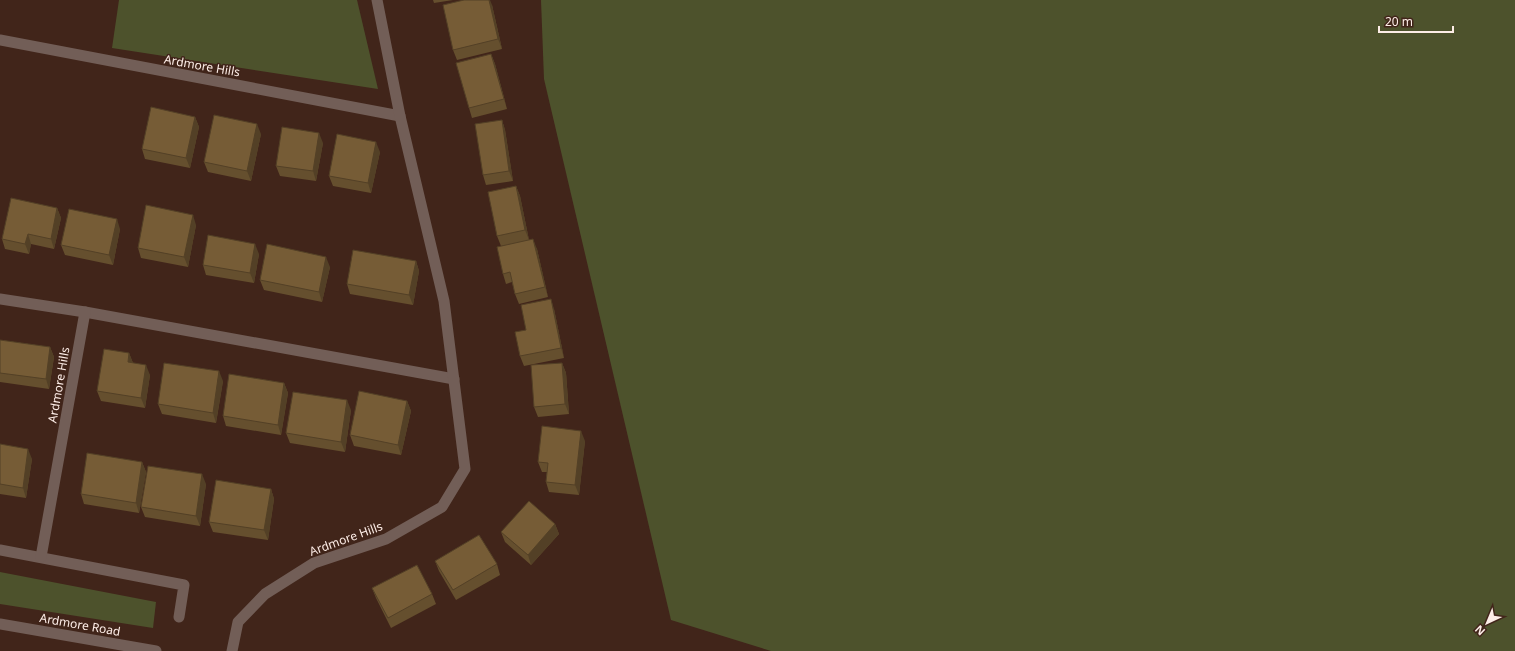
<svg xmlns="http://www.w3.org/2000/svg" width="1515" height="651" viewBox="0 0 1515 651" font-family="'Noto Sans',sans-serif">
  <rect width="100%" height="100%" fill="#41251a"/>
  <!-- green -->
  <g fill="#4d522c">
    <path d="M 119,0 L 357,0 L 378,89 L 112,48 Z"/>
    <path d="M 541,0 L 1515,0 L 1515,651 L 771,651 L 671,620 L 544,79 Z"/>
    <path d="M 0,572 L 156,602 L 153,628 L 0,604 Z"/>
  </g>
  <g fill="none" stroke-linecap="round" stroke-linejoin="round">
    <!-- minor -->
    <g stroke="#725e57" stroke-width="11">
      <path d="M 0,40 L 400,116"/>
      <path d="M 0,299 L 85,312 L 454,379"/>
      <path d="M 0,550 L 184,585 L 179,617"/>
      <path d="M 41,557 L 85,312"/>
      <path d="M 232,651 L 238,622 L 265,594 L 314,563 L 386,539 L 442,507 L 465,469 L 444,301 L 400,116 L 377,0"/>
    </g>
    <!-- tertiary -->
    <path stroke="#725e57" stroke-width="11" d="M 0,624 L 156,651"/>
  </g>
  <!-- wall -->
  <g fill="#654f2e">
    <path d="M 433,0 L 453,0 L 434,3 Z"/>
    <path d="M 492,5 L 502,49 L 457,60 L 453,50 Z"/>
    <path d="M 491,54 L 495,64 L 507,109 L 472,118 L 469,108 Z"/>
    <path d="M 195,117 L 199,127 L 190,168 L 145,159 L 142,149 Z"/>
    <path d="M 502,120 L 505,130 L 513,181 L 486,185 L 483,175 Z"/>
    <path d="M 261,134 L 251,181 L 208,172 L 204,162 Z"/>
    <path d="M 323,143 L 316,181 L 280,176 L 276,166 Z"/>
    <path d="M 380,152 L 371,193 L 333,186 L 329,176 Z"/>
    <path d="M 516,186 L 520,196 L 529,240 L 537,249 L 548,297 L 519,304 L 515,294 L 512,282 L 506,284 L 503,274 L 511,244 L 501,246 L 497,236 Z"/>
    <path d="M 57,208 L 61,218 L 54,249 L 31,244 L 29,254 L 5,249 L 2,239 Z"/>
    <path d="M 196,225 L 188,267 L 141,258 L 138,248 Z"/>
    <path d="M 120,229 L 113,265 L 65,255 L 61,245 Z"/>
    <path d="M 259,254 L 254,283 L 206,275 L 203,265 Z"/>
    <path d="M 416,261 L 419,271 L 413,305 L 350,294 L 347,284 Z"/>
    <path d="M 330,267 L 322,302 L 264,290 L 260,280 Z"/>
    <path d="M 554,309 L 564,358 L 524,366 L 520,356 L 526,330 Z"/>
    <path d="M 0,340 L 50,347 L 54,357 L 49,389 L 0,382 Z"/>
    <path d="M 129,353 L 133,363 L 150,375 L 145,408 L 101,401 L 97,391 Z"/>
    <path d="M 562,363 L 566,373 L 569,414 L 538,417 L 534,407 Z"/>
    <path d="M 223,381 L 216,423 L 162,414 L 158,404 Z"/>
    <path d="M 284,383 L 288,393 L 281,435 L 226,426 L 223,416 Z"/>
    <path d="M 407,401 L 411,411 L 401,455 L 354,446 L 350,435 Z"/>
    <path d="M 351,410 L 345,452 L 290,443 L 286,433 Z"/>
    <path d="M 585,441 L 579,495 L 549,492 L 546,482 L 547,472 L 542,472 L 538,462 Z"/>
    <path d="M 0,444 L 32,459 L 26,498 L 0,494 Z"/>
    <path d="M 142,462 L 146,472 L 139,513 L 84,504 L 81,494 Z"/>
    <path d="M 206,484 L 200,526 L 145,517 L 141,507 Z"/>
    <path d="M 271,489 L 274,499 L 268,540 L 213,532 L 209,522 Z"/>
    <path d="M 555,524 L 559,534 L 531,565 L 505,542 L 501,532 Z"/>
    <path d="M 435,561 L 497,564 L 500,575 L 456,600 L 439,571 Z"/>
    <path d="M 372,588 L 432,594 L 436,604 L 391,628 L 376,598 Z"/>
  </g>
  <!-- shaded-wall -->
  <g fill="#534026">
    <path d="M 489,0 L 490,0 L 492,5 L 502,49 L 498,39 Z"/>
    <path d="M 491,54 L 495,64 L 507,109 L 504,99 Z"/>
    <path d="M 195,117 L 199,127 L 190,168 L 186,158 Z"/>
    <path d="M 502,120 L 505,130 L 513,181 L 509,171 Z"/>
    <path d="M 257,124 L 261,134 L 251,181 L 247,171 Z"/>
    <path d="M 319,133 L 323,143 L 316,181 L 313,171 Z"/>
    <path d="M 376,142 L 380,152 L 371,193 L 368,183 Z"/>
    <path d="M 516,186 L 520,196 L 529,240 L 525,230 Z"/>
    <path d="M 57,208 L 61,218 L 54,249 L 51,239 Z"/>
    <path d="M 193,215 L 196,225 L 188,267 L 184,257 Z"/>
    <path d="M 117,219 L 120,229 L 113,265 L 109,255 Z"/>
    <path d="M 28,234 L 31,244 L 29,254 L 25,244 Z"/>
    <path d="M 533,239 L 537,249 L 548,297 L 545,287 Z"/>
    <path d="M 255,244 L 259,254 L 254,283 L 250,273 Z"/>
    <path d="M 326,257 L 330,267 L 322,302 L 319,292 Z"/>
    <path d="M 416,261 L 419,271 L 413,305 L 409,295 Z"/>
    <path d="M 551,299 L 554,309 L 564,358 L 561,348 Z"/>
    <path d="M 50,347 L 54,357 L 49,389 L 46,379 Z"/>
    <path d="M 129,353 L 133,363 L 128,362 Z"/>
    <path d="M 562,363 L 566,373 L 569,414 L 565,404 Z"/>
    <path d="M 146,365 L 150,375 L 145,408 L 141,398 Z"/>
    <path d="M 219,371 L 223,381 L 216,423 L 213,413 Z"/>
    <path d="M 284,383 L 288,393 L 281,435 L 278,425 Z"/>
    <path d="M 347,400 L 351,410 L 345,452 L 341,442 Z"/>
    <path d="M 407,401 L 411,411 L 401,455 L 398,445 Z"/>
    <path d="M 581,431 L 585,441 L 579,495 L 575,485 Z"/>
    <path d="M 28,449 L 32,459 L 26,498 L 23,488 Z"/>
    <path d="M 142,462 L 146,472 L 139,513 L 136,503 Z"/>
    <path d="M 202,474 L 206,484 L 200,526 L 196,516 Z"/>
    <path d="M 271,489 L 274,499 L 268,540 L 264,530 Z"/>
    <path d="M 555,524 L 559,534 L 531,565 L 528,555 Z"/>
  </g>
  <!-- building -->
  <g fill="#765c36" stroke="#534026">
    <path d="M 464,0 L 489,0 L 498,39 L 453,50 L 443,5 Z"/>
    <path d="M 491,54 L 504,99 L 469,108 L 456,63 Z"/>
    <path d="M 151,107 L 195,117 L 186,158 L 142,149 Z"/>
    <path d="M 214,115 L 257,124 L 247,171 L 204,162 Z"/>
    <path d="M 502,120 L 509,171 L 483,175 L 475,124 Z"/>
    <path d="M 282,127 L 319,133 L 313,171 L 276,166 Z"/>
    <path d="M 337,134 L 376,142 L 368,183 L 329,176 Z"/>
    <path d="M 516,186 L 525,230 L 497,236 L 488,192 Z"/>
    <path d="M 11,198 L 57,208 L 51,239 L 28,234 L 25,244 L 2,239 Z"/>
    <path d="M 146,205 L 193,215 L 184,257 L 138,248 Z"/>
    <path d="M 69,209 L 117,219 L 109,255 L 61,245 Z"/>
    <path d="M 208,235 L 255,244 L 250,273 L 203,265 Z"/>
    <path d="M 533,239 L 545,287 L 515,294 L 510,272 L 503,274 L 497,247 Z"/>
    <path d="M 267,244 L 326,257 L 319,292 L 260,280 Z"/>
    <path d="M 353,250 L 416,261 L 409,295 L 347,284 Z"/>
    <path d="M 551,299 L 561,348 L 520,356 L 515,332 L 526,330 L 521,305 Z"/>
    <path d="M 0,340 L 50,347 L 46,379 L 0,373 Z"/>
    <path d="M 104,349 L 129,353 L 128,362 L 146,365 L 141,398 L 97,391 Z"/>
    <path d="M 164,363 L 219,371 L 213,413 L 158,404 Z"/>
    <path d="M 562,363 L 565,404 L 534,407 L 531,365 Z"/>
    <path d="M 229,374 L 284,383 L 278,425 L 223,416 Z"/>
    <path d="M 359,391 L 407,401 L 398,445 L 350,435 Z"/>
    <path d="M 293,392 L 347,400 L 341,442 L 286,433 Z"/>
    <path d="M 542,426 L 581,431 L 575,485 L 546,482 L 548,463 L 538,462 Z"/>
    <path d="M 0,444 L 28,449 L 23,488 L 0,484 Z"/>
    <path d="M 87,453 L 142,462 L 136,503 L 81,494 Z"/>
    <path d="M 148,466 L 202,474 L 196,516 L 141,507 Z"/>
    <path d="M 216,480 L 271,489 L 264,530 L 209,522 Z"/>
    <path d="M 529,501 L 555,524 L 528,555 L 501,532 Z"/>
    <path d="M 479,535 L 497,564 L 453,590 L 435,561 Z"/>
    <path d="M 417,565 L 432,594 L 388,618 L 372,588 Z"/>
  </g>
  <g text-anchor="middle" stroke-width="3" stroke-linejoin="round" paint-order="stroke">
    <!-- street labels -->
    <g font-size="12" fill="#fdede7" stroke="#41251a">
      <text transform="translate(202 66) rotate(10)" y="4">Ardmore Hills</text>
      <text transform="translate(59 385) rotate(-80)" y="4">Ardmore Hills</text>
      <text transform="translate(346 539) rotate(-20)" y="4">Ardmore Hills</text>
      <text transform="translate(80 625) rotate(10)" y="4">Ardmore Road</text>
    </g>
  </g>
  <!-- north arrow -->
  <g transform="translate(1487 623) rotate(224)" stroke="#41251a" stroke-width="3" paint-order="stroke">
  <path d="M0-3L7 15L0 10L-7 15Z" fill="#fdede7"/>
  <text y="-6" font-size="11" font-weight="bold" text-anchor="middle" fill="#fdede7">N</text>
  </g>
  <!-- scale -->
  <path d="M1379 26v6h74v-6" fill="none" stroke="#fdede7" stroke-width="2"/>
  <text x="1385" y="26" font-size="12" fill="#fdede7" stroke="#41251a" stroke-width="3" paint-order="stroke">20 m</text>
</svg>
